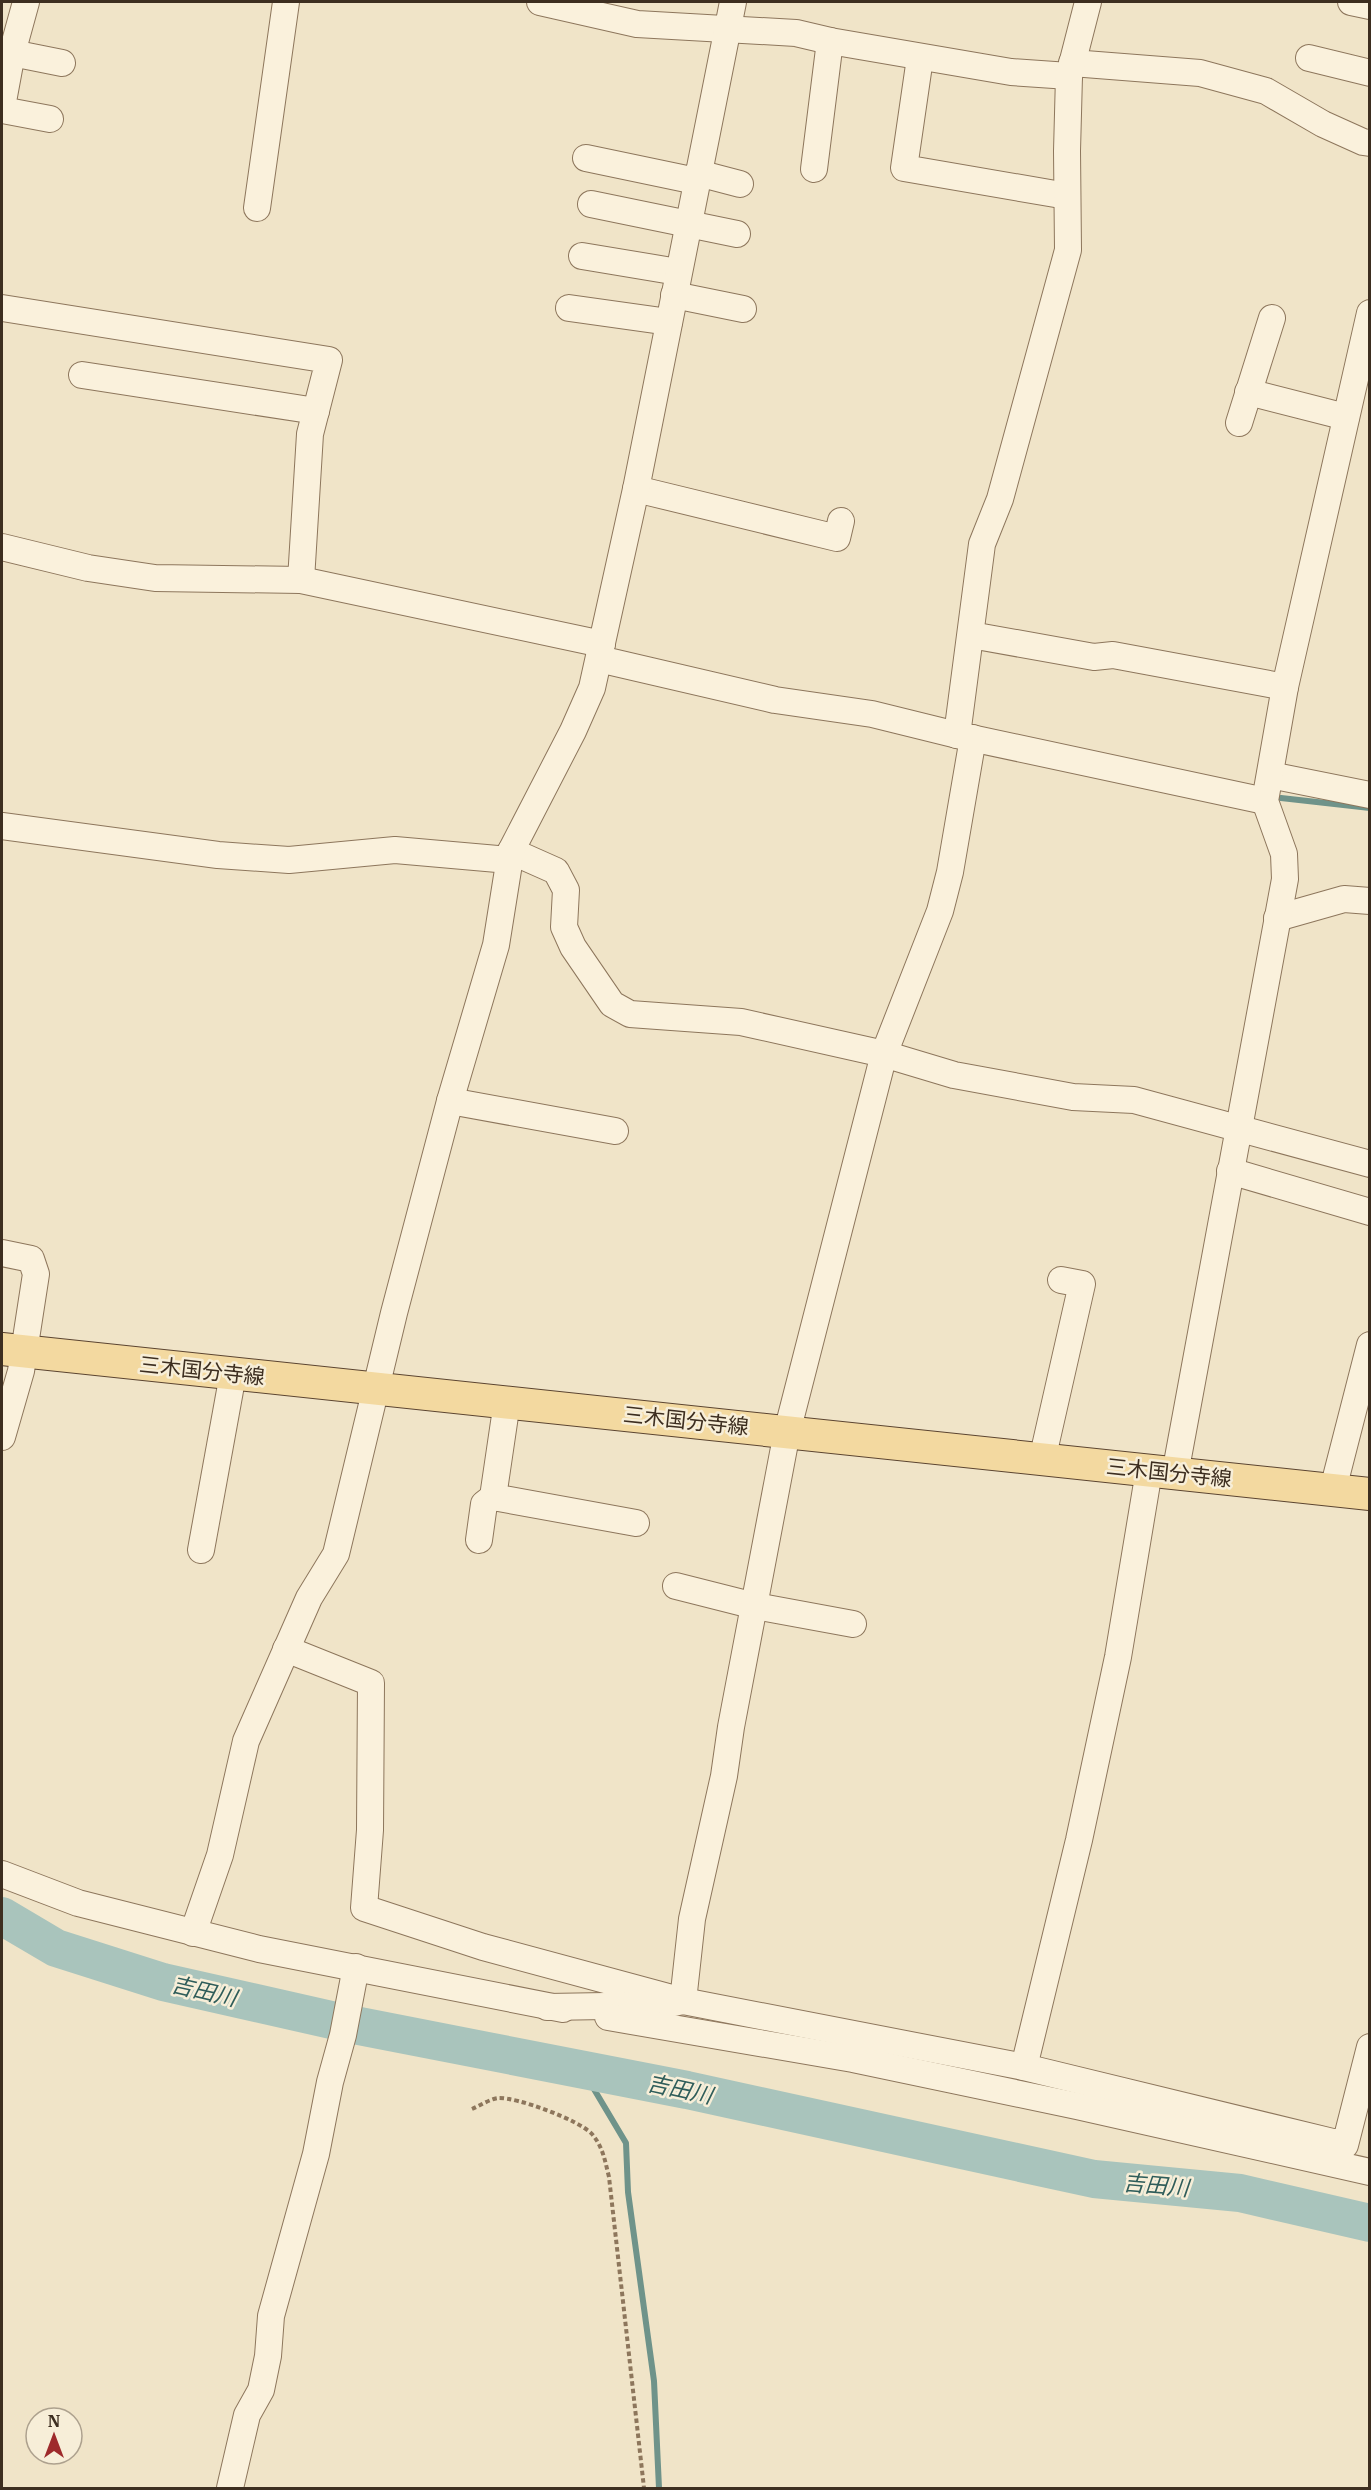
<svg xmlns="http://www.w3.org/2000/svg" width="1371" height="2490" viewBox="0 0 1371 2490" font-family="'IBM Plex Serif','Noto Sans JP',serif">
  <rect width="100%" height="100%" fill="#f0e4c8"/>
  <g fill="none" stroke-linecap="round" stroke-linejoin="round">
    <!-- stream -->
    <g stroke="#6f938a" stroke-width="6">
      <path d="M 1281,798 L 1370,808"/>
      <path d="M 582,2069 L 626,2143 L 628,2192 L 654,2381 L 659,2488"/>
    </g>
    <!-- river -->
    <path stroke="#a9c4bc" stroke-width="38" d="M 2,1916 L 56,1948 L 163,1982 L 349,2024 L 687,2090 L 1094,2179 L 1240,2193 L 1370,2223"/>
    <defs>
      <g id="minor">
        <path d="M 540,2 L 637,24 L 796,33 L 830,41 L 1011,72 L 1069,76"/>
        <path d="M 1351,2 L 1370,6"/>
        <path d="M 12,53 L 62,63"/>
        <path d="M 920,58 L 904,168 L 1067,196"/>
        <path d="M 1309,58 L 1370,73"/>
        <path d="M 1072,63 L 1200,73 L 1266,91 L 1323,124 L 1363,142 L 1370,143"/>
        <path d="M 2,107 L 12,53 L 26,2"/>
        <path d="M 2,110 L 50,119"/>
        <path d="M 586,158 L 696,181"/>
        <path d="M 814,169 L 830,41"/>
        <path d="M 698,173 L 740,184"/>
        <path d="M 591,204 L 737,234"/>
        <path d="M 257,208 L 286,2"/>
        <path d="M 582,256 L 678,272"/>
        <path d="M 674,295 L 743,309"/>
        <path d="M 2,308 L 329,360 L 310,434 L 301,580"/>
        <path d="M 569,308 L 669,322"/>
        <path d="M 82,375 L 316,411"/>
        <path d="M 1248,392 L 1346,417"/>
        <path d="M 1239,423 L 1272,318"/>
        <path d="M 636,489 L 837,538 L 841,521"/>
        <path d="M 2,547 L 88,568 L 155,578 L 301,580 L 602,644"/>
        <path d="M 971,635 L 1094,657 L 1113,655 L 1285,687"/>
        <path d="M 599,659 L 775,700 L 872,714 L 957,735 L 1265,801"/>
        <path d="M 957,735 L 982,544 L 1000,499 L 1068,250 L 1067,151 L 1069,76 L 1088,2"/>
        <path d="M 1270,775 L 1370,795"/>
        <path d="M 2,826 L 218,855 L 289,860 L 395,850 L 509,860"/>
        <path d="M 511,851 L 556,871 L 566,890 L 564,927 L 573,947 L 612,1004 L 630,1014 L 741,1022 L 884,1054 L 954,1075 L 1073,1097 L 1134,1100 L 1370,1164"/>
        <path d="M 1277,918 L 1344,899 L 1370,901"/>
        <path d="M 450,1101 L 615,1131"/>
        <path d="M 1230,1171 L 1370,1212"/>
        <path d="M 2,1253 L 31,1259 L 36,1274 L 21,1371 L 2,1437"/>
        <path d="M 1042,1460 L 1082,1284 L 1061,1280"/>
        <path d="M 1175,1474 L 1285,879 L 1284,854 L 1265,801 L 1285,687 L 1370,313"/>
        <path d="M 1333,1489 L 1370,1345"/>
        <path d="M 493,1497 L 636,1523"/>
        <path d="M 479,1540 L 484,1504 L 493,1497 L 507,1402"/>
        <path d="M 201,1550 L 233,1374"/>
        <path d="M 676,1586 L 755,1606 L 853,1624"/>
        <path d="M 286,1649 L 371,1683 L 370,1830 L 364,1908 L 483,1947 L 683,2001 L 1024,2067 L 1345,2145 L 1370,2047"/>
        <path d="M 2,1874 L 78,1903 L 259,1949 L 563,2009"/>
        <path d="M 193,1933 L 220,1855 L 246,1741 L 309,1598 L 336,1554 L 394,1313 L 450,1101 L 496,945 L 511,851 L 573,731 L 592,688 L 636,489 L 733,2"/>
        <path d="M 547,2007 L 664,2005 L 683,2001 L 692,1919 L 724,1776 L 731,1727 L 787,1432 L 884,1054 L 940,911 L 950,872 L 973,738"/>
        <path d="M 608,2017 L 853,2059 L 1077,2106 L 1370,2172"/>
        <path d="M 1024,2067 L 1079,1840 L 1118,1657 L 1149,1471"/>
        <path d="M 230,2488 L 247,2415 L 261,2390 L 268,2356 L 271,2316 L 316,2154 L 330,2082 L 343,2035 L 356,1967"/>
      </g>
      <path id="major" d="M 2,1349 L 1370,1494"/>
    </defs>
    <!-- minor casing -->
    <use href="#minor" stroke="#8d765c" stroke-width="28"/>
    <!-- major casing -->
    <use href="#major" stroke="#5b4430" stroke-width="34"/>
    <!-- path -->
    <path stroke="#8d765c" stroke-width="4" stroke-dasharray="4.5 3" stroke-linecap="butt" d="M 472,2109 C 479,2106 490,2099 498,2098 C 517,2097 579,2120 592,2134 C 603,2147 605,2161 609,2177 L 644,2488"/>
    <!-- minor -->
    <use href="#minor" stroke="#faf1dc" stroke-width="26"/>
    <!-- major -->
    <use href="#major" stroke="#f3d9a0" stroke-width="32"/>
  </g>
  <g text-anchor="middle" stroke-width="5" stroke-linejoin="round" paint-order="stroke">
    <!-- street labels -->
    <g font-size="21" fill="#3d2e20" stroke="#f7eed8">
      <text transform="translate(202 1371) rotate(6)" y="7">三木国分寺線</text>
      <text transform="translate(686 1421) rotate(6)" y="7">三木国分寺線</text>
      <text transform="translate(1169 1473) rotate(6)" y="7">三木国分寺線</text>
    </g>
    <!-- water labels -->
    <g font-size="22" font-style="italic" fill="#2f5d5a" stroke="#f7eed8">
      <text transform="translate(204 1991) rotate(13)" y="8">吉田川</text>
      <text transform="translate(680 2089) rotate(12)" y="8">吉田川</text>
      <text transform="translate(1156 2185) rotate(5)" y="8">吉田川</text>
    </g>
  </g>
  <!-- border -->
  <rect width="1371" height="2490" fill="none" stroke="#3d2e20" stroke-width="6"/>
  <!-- north arrow -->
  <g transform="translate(54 2436)"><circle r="28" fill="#f7eed8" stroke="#ada18e" stroke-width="1.5"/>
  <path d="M0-4.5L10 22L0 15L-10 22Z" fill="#9e2a2b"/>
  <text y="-9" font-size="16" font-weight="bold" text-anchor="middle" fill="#3d2e20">N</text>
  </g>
</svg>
